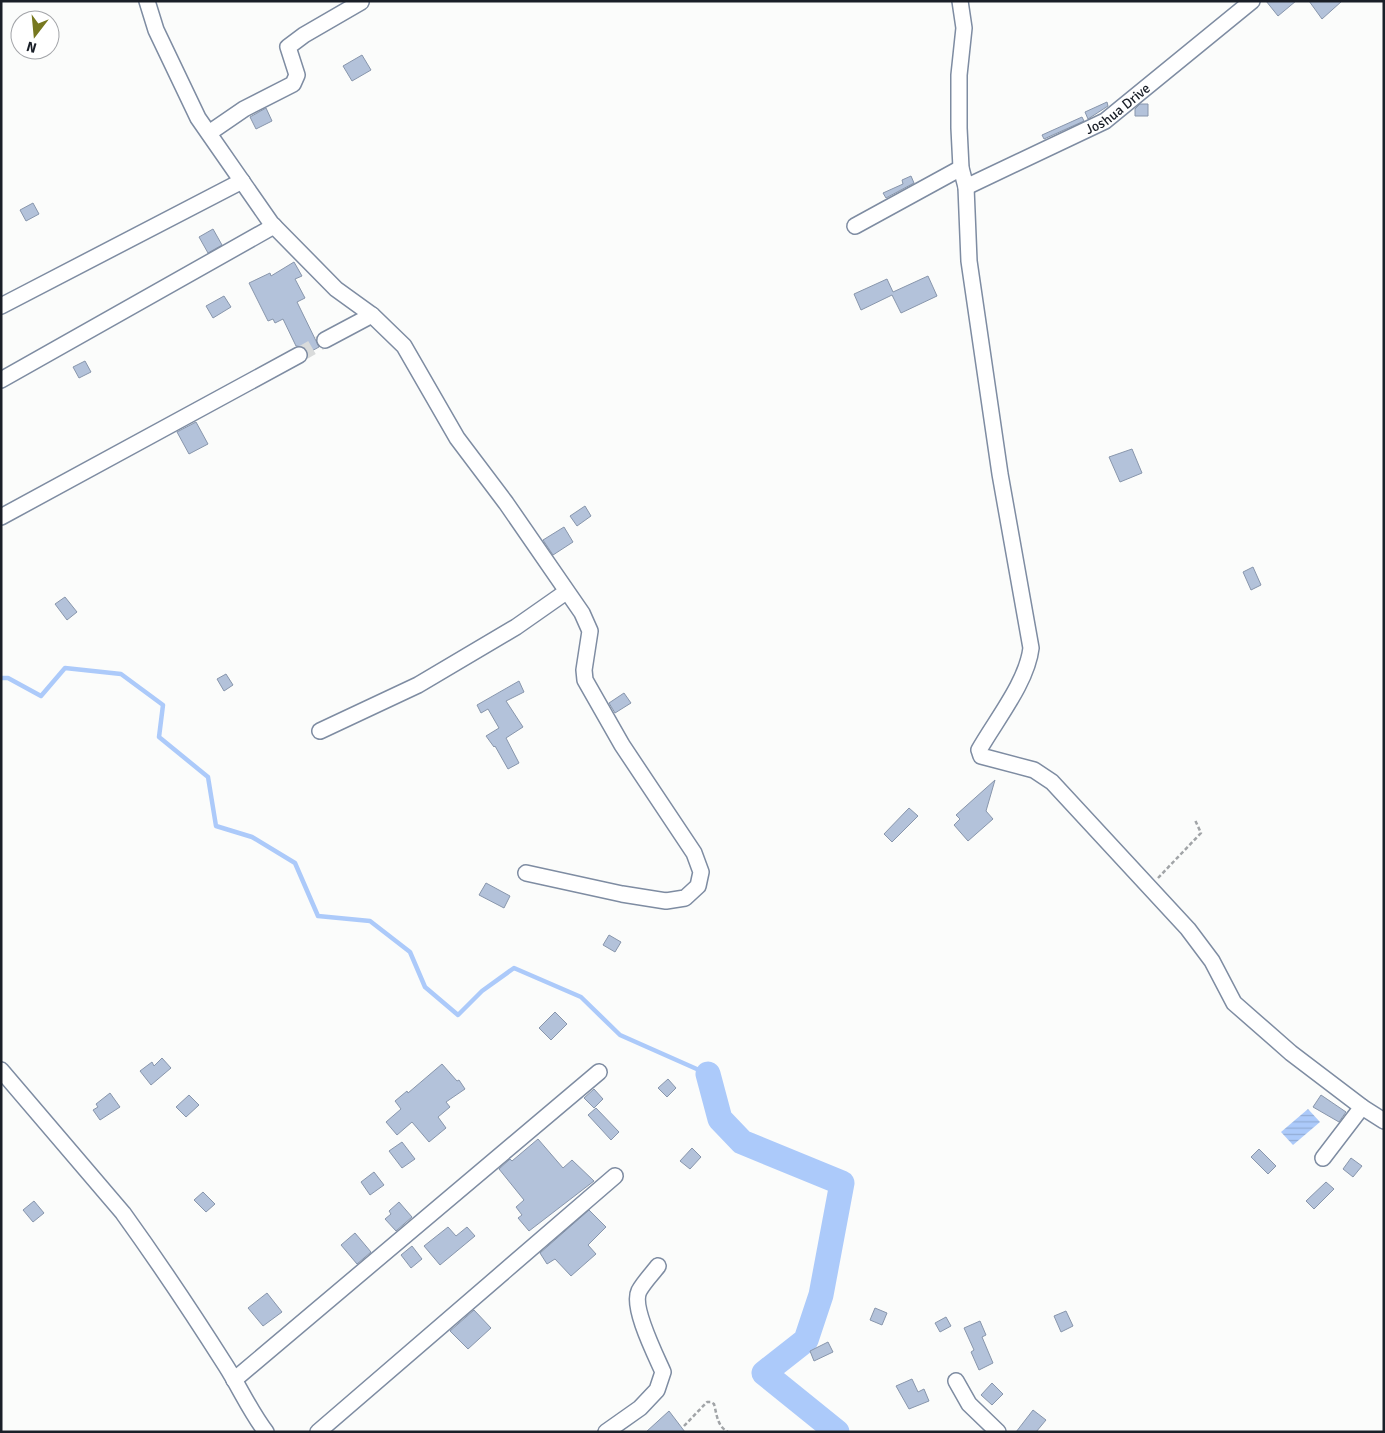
<svg xmlns="http://www.w3.org/2000/svg" width="1385" height="1433" viewBox="0 0 1385 1433" font-family="Signika,sans-serif">
  <defs>
    <pattern id="water-rules" width="6" height="5" patternUnits="userSpaceOnUse" patternTransform="scale(1.25)"><rect width="6" height="5" fill="#accafa"/><path d="M0 2.5h6" fill="none" stroke="#93add6"/></pattern>
  </defs>
  <rect width="100%" height="100%" fill="#fbfcfb"/>
  <!-- water -->
  <path fill="url(#water-rules)" d="M 1308,1109 L 1320,1122 L 1293,1145 L 1281,1132 Z"/>
  <g fill="none" stroke-linecap="round" stroke-linejoin="round">
    <!-- stream -->
    <path stroke="#accafa" stroke-width="4.5" d="M 1,678 L 8,678 L 41,696 L 65,668 L 121,674 L 163,705 L 159,737 L 208,777 L 216,826 L 252,837 L 295,863 L 318,916 L 370,921 L 410,952 L 425,987 L 458,1015 L 482,991 L 514,968 L 581,997 L 620,1035 L 708,1074"/>
    <!-- river -->
    <path stroke="#accafa" stroke-width="25" d="M 708,1074 L 720,1119 L 742,1142 L 842,1183 L 821,1295 L 806,1340 L 764,1373 L 837,1432"/>
  </g>
  <!-- building -->
  <g fill="#b3c2da" stroke="#8896ac">
    <path d="M 1266,1 L 1296,1 L 1278,16 Z"/>
    <path d="M 1309,1 L 1342,1 L 1322,19 Z"/>
    <path d="M 362,55 L 371,70 L 352,81 L 343,66 Z"/>
    <path d="M 1107,102 L 1108,106 L 1088,119 L 1085,112 Z"/>
    <path d="M 1140,104 L 1148,104 L 1148,116 L 1135,116 L 1135,109 Z"/>
    <path d="M 266,108 L 272,121 L 256,129 L 250,117 Z"/>
    <path d="M 1082,117 L 1084,121 L 1044,139 L 1042,135 Z"/>
    <path d="M 911,176 L 914,183 L 886,198 L 883,193 L 903,184 L 902,180 Z"/>
    <path d="M 33,203 L 39,214 L 26,221 L 20,210 Z"/>
    <path d="M 213,229 L 222,245 L 208,253 L 199,237 Z"/>
    <path d="M 294,262 L 302,276 L 295,279 L 305,298 L 297,302 L 319,347 L 308,353 L 303,347 L 296,346 L 283,319 L 275,323 L 273,319 L 268,321 L 249,283 L 270,273 L 271,276 Z"/>
    <path d="M 928,276 L 937,296 L 901,313 L 892,295 L 861,310 L 854,294 L 887,279 L 893,292 Z"/>
    <path d="M 224,296 L 231,307 L 213,318 L 206,306 Z"/>
    <path d="M 85,361 L 91,372 L 79,378 L 73,367 Z"/>
    <path d="M 196,422 L 208,444 L 189,454 L 177,432 Z"/>
    <path d="M 1132,449 L 1142,473 L 1120,482 L 1109,457 Z"/>
    <path d="M 585,506 L 591,516 L 577,526 L 570,516 Z"/>
    <path d="M 564,527 L 573,542 L 553,555 L 543,540 Z"/>
    <path d="M 1253,567 L 1261,585 L 1251,590 L 1243,572 Z"/>
    <path d="M 65,597 L 77,612 L 67,620 L 55,604 Z"/>
    <path d="M 226,674 L 233,685 L 224,691 L 217,679 Z"/>
    <path d="M 519,681 L 524,692 L 506,701 L 523,727 L 506,738 L 519,763 L 508,769 L 495,746 L 494,747 L 486,736 L 499,728 L 488,709 L 481,713 L 477,705 Z"/>
    <path d="M 624,693 L 631,703 L 615,713 L 609,703 Z"/>
    <path d="M 995,780 L 986,811 L 993,819 L 968,841 L 954,825 L 960,819 L 956,815 Z"/>
    <path d="M 909,808 L 918,816 L 892,842 L 884,834 Z"/>
    <path d="M 486,883 L 510,896 L 504,908 L 479,895 Z"/>
    <path d="M 609,935 L 621,942 L 615,952 L 603,945 Z"/>
    <path d="M 555,1012 L 567,1024 L 551,1040 L 539,1028 Z"/>
    <path d="M 162,1058 L 171,1068 L 151,1085 L 140,1071 L 152,1062 L 154,1066 Z"/>
    <path d="M 442,1064 L 457,1081 L 459,1080 L 465,1089 L 446,1102 L 450,1107 L 438,1117 L 446,1128 L 429,1142 L 412,1122 L 397,1135 L 386,1122 L 401,1109 L 395,1101 L 407,1091 L 408,1093 Z"/>
    <path d="M 668,1079 L 676,1088 L 667,1097 L 658,1088 Z"/>
    <path d="M 594,1089 L 603,1099 L 594,1108 L 584,1098 Z"/>
    <path d="M 110,1093 L 120,1107 L 100,1120 L 93,1110 L 98,1107 L 96,1104 Z"/>
    <path d="M 189,1095 L 199,1105 L 186,1117 L 176,1107 Z"/>
    <path d="M 1321,1095 L 1346,1112 L 1339,1122 L 1313,1107 Z"/>
    <path d="M 596,1108 L 619,1132 L 611,1140 L 588,1115 Z"/>
    <path d="M 538,1139 L 563,1168 L 572,1160 L 594,1181 L 529,1231 L 518,1218 L 522,1215 L 516,1207 L 524,1200 L 499,1169 L 510,1159 L 512,1161 Z"/>
    <path d="M 402,1142 L 415,1159 L 402,1168 L 389,1151 Z"/>
    <path d="M 692,1148 L 701,1157 L 690,1169 L 680,1161 Z"/>
    <path d="M 1259,1149 L 1276,1166 L 1268,1174 L 1251,1157 Z"/>
    <path d="M 1351,1158 L 1362,1166 L 1353,1177 L 1343,1169 Z"/>
    <path d="M 374,1172 L 384,1185 L 370,1195 L 361,1182 Z"/>
    <path d="M 1326,1182 L 1334,1189 L 1314,1209 L 1306,1201 Z"/>
    <path d="M 203,1192 L 215,1204 L 206,1212 L 194,1200 Z"/>
    <path d="M 34,1201 L 44,1213 L 33,1222 L 23,1210 Z"/>
    <path d="M 399,1202 L 412,1217 L 396,1231 L 385,1219 L 391,1214 L 389,1211 Z"/>
    <path d="M 589,1210 L 606,1227 L 588,1245 L 596,1254 L 571,1276 L 555,1259 L 547,1264 L 540,1253 Z"/>
    <path d="M 448,1227 L 456,1236 L 467,1227 L 475,1236 L 440,1265 L 424,1246 Z"/>
    <path d="M 355,1233 L 371,1252 L 357,1264 L 341,1245 Z"/>
    <path d="M 412,1246 L 422,1259 L 411,1268 L 401,1255 Z"/>
    <path d="M 267,1293 L 282,1312 L 263,1326 L 248,1308 Z"/>
    <path d="M 875,1308 L 887,1313 L 882,1325 L 870,1320 Z"/>
    <path d="M 474,1310 L 491,1328 L 468,1349 L 450,1331 Z"/>
    <path d="M 1066,1311 L 1073,1326 L 1061,1332 L 1054,1316 Z"/>
    <path d="M 946,1317 L 951,1326 L 940,1332 L 935,1323 Z"/>
    <path d="M 980,1321 L 986,1335 L 982,1337 L 993,1363 L 979,1370 L 971,1352 L 974,1350 L 964,1328 Z"/>
    <path d="M 828,1342 L 833,1352 L 814,1361 L 810,1351 Z"/>
    <path d="M 912,1379 L 918,1392 L 924,1389 L 929,1401 L 909,1409 L 896,1386 Z"/>
    <path d="M 992,1383 L 1003,1394 L 992,1405 L 981,1395 Z"/>
    <path d="M 1033,1410 L 1046,1420 L 1036,1432 L 1016,1432 Z"/>
    <path d="M 669,1411 L 685,1432 L 646,1432 Z"/>
  </g>
  <g fill="none" stroke-linecap="round" stroke-linejoin="round">
    <!-- street-tunnel -->
    <path stroke="#d9dbdb" stroke-width="15" stroke-dasharray="15 8" stroke-linecap="butt" d="M 299,355 L 325,340"/>
    <defs>
      <g id="street">
        <path d="M 147,1 L 156,30 L 198,118 L 271,223 L 336,289 L 372,315 L 404,346 L 457,438 L 506,503 L 582,613 L 590,631 L 584,670 L 585,680 L 622,745 L 694,853 L 701,872 L 698,886 L 685,898 L 666,901 L 622,894 L 526,873"/>
        <path d="M 960,1 L 964,28 L 959,75 L 959,128 L 961,168 L 966,187 L 969,261 L 1000,474 L 1031,648 C 1027,682 996,720 979,750 L 981,756 L 1034,770 L 1052,782 L 1188,929 L 1212,961 L 1234,1003 L 1291,1053 L 1362,1107 L 1384,1121"/>
        <path d="M 209,133 L 244,109 L 293,84 L 297,75 L 288,47 L 304,35 L 361,2"/>
        <path id="s1" d="M 966,187 L 1105,121 L 1252,1"/>
        <path d="M 855,226 L 961,168"/>
        <path d="M 1,306 L 242,181"/>
        <path d="M 325,340 L 372,315"/>
        <path d="M 1,380 L 274,226"/>
        <path d="M 1,517 L 299,355"/>
        <path d="M 320,731 L 418,685 L 516,627 L 566,592"/>
        <path d="M 1,1070 L 123,1213 C 159,1263 193,1314 226,1366 C 240,1388 250,1411 266,1432"/>
        <path d="M 1323,1158 L 1362,1107"/>
        <path d="M 234,1380 L 599,1072"/>
        <path d="M 956,1381 L 969,1404 L 998,1432"/>
        <path d="M 318,1432 L 615,1176"/>
        <path d="M 606,1432 L 640,1408 L 657,1390 L 663,1372 C 656,1356 631,1307 639,1291 C 644,1282 652,1274 658,1266"/>
      </g>
    </defs>
    <!-- street casing -->
    <use href="#street" stroke="#7e8ca2" stroke-width="18"/>
    <!-- path -->
    <g stroke="#a1a4a7" stroke-width="2.5" stroke-dasharray="4 2.5" stroke-linecap="butt">
      <path d="M 1158,878 L 1201,833 L 1195,820"/>
      <path d="M 684,1426 L 707,1402 L 711,1402 L 714,1404 C 717,1415 717,1426 728,1432"/>
    </g>
    <!-- street -->
    <use href="#street" stroke="#fff" stroke-width="15"/>
  </g>
  <g text-anchor="middle" stroke-width="4.5" stroke-linejoin="round" paint-order="stroke">
    <!-- street labels -->
    <g font-size="14" fill="#1a1f28" stroke="#fff">
      <text dy="5" stroke="none"><textPath href="#s1" startOffset="171">Joshua Drive</textPath></text>
    </g>
  </g>
  <!-- border -->
  <rect width="1385" height="1433" fill="none" stroke="#1a1f28" stroke-width="5"/>
  <!-- north arrow -->
  <g transform="translate(35 35) rotate(196)"><circle r="24" fill="#ffffff" stroke="#a3a5a9"/>
  <path d="M0-4L9 19L0 12L-9 19Z" fill="#77781f"/>
  <text y="-8" font-size="14" font-weight="bold" text-anchor="middle" fill="#1a1f28">N</text>
  </g>
</svg>
